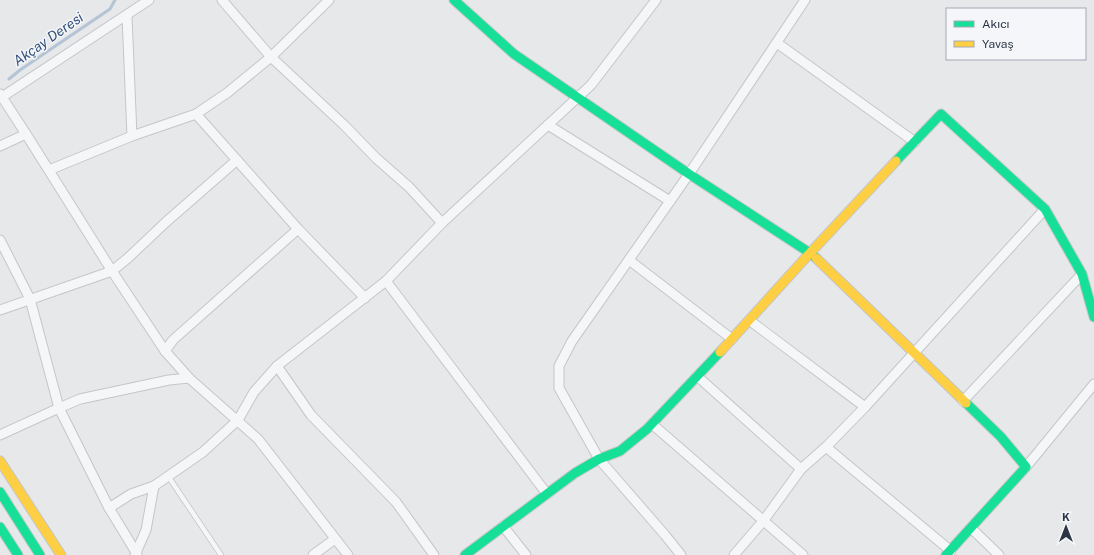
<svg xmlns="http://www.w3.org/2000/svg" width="1094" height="555" viewBox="0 0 1094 555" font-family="'Public Sans',sans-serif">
  <rect width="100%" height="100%" fill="#e6e8ea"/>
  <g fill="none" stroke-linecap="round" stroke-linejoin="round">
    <!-- stream -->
    <path stroke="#b4c4d5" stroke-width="3" d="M 9,79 L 20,70 L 110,9 L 115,0"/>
    <defs>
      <path id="lane" d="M 168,476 L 221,555"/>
      <g id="street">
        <path d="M 127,16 L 132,136"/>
        <path d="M 777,43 L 915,142"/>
        <path d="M 0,94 L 26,134"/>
        <path d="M 2,97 L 149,0"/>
        <path d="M 196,114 L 298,229 L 365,298"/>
        <path d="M 548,125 L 670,201"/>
        <path d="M 0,146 L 26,134 L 112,271 L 165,351 L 189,378 L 258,439 L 348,555"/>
        <path d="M 49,170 L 132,136 L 196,114 L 227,93 L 271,57 L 329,0"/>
        <path d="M 442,223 L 591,85 L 656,0"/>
        <path d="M 0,240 L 30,299 L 59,408 L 80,399 L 169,380 L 189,378"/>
        <path d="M 629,260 L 732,339"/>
        <path d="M 386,281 L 547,494"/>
        <path d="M 0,310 L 112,271 L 128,258 L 166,222 L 237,160"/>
        <path d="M 749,320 L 865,407"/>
        <path d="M 165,351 L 173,340 L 298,229"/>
        <path d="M 277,366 L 311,415 L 396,502 L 434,555"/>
        <path d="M 697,376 L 801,469"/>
        <path d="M 963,401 L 1082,274"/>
        <path d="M 652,424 L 803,555"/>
        <path d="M 0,435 L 59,408 L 109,508 L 131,494 L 154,486"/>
        <path d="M 826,447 L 951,551"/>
        <path d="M 1026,467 L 1094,384"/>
        <path d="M 109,508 L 137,554"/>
        <path d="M 503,526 L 526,555"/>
        <path d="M 971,528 L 999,555"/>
        <path d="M 135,555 L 146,530 L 154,486 L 203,452 L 238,420 L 254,392 L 277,366 L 386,281 L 442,223 L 409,187 L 376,158 L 344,125 L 271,57 L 222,0"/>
        <path d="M 313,555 L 335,539"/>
        <path d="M 681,555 L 665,535 L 599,459 L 559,388 L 559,366 L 572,341 L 689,174 L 805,0"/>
        <path d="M 734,555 L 764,520 L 801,469 L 826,447 L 865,407 L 1045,209"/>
      </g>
      <g id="fast">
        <path d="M 454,0 L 514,54 L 689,174 L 810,253 L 816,258"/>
        <path d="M 896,161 L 941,114 L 1045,209 L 1082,274 L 1094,317"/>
        <path d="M 0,492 L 40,555"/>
        <path d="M 0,527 L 18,555"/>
        <path d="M 465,555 L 575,473 L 599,459 L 620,451 L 647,429 L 720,352"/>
        <path d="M 946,555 L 1026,467 L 1001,437 L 966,403"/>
      </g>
      <g id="slow">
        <path d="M 816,258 L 966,403"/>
        <path d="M 720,352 L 810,253 L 896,161"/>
        <path d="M 0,461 L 61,555"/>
      </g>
    </defs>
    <!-- lane casing -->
    <use href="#lane" stroke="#c4c6c8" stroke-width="6"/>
    <!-- street casing -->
    <use href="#street" stroke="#c4c6c8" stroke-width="11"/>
    <!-- fast casing -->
    <use href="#fast" stroke="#c4c6c8" stroke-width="11"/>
    <!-- slow casing -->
    <use href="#slow" stroke="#c4c6c8" stroke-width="11"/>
    <!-- lane -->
    <use href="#lane" stroke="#f5f6f7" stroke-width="4.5"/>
    <!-- street -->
    <use href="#street" stroke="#f5f6f7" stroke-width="9"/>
    <!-- fast -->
    <use href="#fast" stroke="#16e098" stroke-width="9"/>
    <!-- slow -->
    <use href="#slow" stroke="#ffcf43" stroke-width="9"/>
  </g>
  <g text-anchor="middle" stroke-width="3" stroke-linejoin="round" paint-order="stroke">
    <!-- water labels -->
    <g font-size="14" font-style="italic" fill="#34527a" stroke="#f4f6f9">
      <text transform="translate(48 39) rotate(-35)" y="5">Akçay Deresi</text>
    </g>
  </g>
  <!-- legend -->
  <rect x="946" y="8" width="140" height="52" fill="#f4f6f9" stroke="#a4a8b1"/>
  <rect x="954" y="21" width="20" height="6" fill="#16e098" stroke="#a4a8b1"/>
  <text x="982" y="28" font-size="12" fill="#2b3445">Akıcı</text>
  <rect x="954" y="41" width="20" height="6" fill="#ffcf43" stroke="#a4a8b1"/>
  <text x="982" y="48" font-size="12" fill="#2b3445">Yavaş</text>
  <!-- north arrow -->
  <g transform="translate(1066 527)" stroke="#f4f6f9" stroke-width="3" paint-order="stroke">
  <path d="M0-3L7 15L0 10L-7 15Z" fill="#2b3445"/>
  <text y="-6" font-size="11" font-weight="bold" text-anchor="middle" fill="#2b3445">K</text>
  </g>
</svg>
